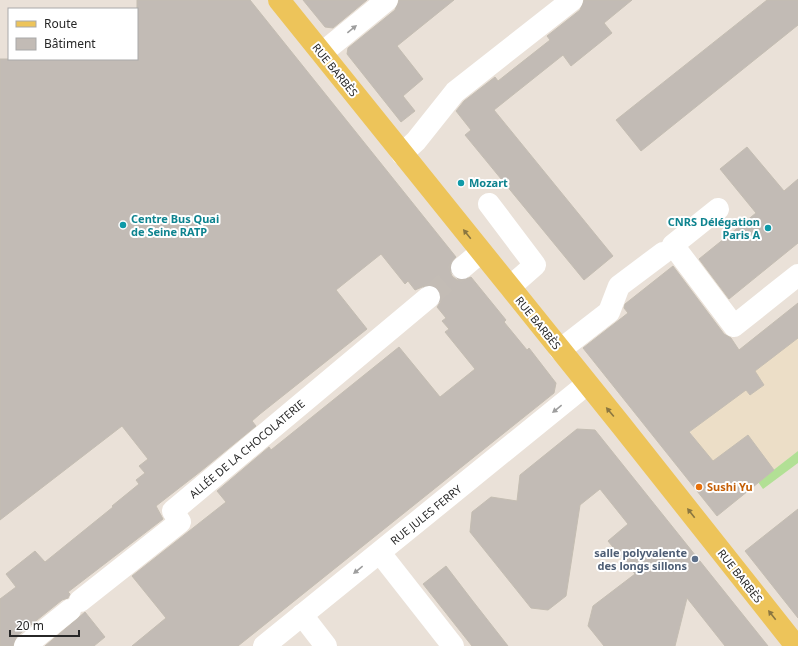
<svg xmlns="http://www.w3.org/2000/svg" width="798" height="646" viewBox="0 0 798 646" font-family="'Noto Sans',sans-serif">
  <rect width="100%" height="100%" fill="#eae1d8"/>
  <!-- education -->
  <path fill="#ecdec7" d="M 798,304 L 798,451 L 774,470 L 712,462 L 690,432 L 709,417 L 750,366 L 739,350 Z"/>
  <!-- green -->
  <path fill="#b2e095" d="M 798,451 L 798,463 L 763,489 L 758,482 Z"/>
  <!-- building -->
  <g fill="#c2bbb5" stroke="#c4bdb2">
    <path d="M 137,0 L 250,0 L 456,257 L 450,264 L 450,271 L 452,276 L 457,280 L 464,280 L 471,277 L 506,320 L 504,322 L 527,350 L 529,348 L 556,383 L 554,393 L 238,646 L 132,646 L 166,618 L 132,576 L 226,502 L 217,491 L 269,447 L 271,450 L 399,347 L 440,397 L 475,369 L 445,332 L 449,329 L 442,321 L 446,318 L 437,307 L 441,301 L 441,294 L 439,289 L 434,285 L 427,285 L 415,290 L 408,281 L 405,284 L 381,254 L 336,290 L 367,329 L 260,414 L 252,421 L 256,426 L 201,471 L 156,506 L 163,519 L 68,592 L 70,594 L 68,598 L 62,600 L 17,636 L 13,646 L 0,646 L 0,599 L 16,587 L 6,574 L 35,551 L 45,562 L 113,507 L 112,506 L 139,484 L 136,480 L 145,473 L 139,466 L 148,459 L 122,426 L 0,520 L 0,59 L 137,59 Z"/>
    <path d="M 303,0 L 367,0 L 333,28 L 325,27 Z"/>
    <path d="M 399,0 L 454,0 L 397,46 L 423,79 L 403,96 L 415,111 L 401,122 L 347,54 L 348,48 L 395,10 Z"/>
    <path d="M 584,0 L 632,0 L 604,23 L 612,33 L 571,66 L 563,55 L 494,110 L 613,256 L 584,280 L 465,135 L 471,130 L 456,111 L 464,101 L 495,77 L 498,81 L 550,40 L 547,36 L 580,10 Z"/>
    <path d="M 767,0 L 798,0 L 798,25 L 641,151 L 616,120 Z"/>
    <path d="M 747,147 L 784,191 L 798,179 L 798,243 L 729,299 L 699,259 L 756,213 L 720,169 Z"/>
    <path d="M 673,266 L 724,334 L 731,338 L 739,350 L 798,303 L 798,338 L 755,371 L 764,385 L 750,395 L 746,390 L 689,432 L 713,461 L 748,435 L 774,470 L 717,516 L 583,348 L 628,313 L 624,308 L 625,304 Z"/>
    <path d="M 577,429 L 595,430 L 768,646 L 725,646 L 687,598 L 675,646 L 604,646 L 588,626 L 593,606 L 635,574 L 608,541 L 628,524 L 600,489 L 580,505 L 566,596 L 548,610 L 531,608 L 470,532 L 472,512 L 491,497 L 517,501 L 520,475 Z"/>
    <path d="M 798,509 L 798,618 L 745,551 Z"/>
    <path d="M 446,566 L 472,600 L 508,646 L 472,646 L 423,584 Z"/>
    <path d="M 85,612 L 105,637 L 94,646 L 45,646 Z"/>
  </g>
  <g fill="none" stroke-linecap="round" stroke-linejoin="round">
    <!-- minor-tunnel -->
    <path stroke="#c3bcb5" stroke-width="22" stroke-dasharray="22 11" stroke-linecap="butt" d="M 429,297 L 462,268"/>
    <!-- minor -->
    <g stroke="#fff" stroke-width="22">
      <path d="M 322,53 L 387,0"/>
      <path d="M 402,154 L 416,141 L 455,92 L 572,0"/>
      <path d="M 489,204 L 535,265 L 510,287"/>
      <path d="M 718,209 L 673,245 L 734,326 L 798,275"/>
      <path d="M 462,268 L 481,252"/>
      <path d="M 560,350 L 609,312 L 619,286 L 663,253"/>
      <path d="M 380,553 L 453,646"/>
      <path d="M 80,601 L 180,522 L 173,511 L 429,297"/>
      <path d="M 302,615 L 326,646"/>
      <path d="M 25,646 L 70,610"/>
      <path d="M 264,646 L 587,384"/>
    </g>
    <!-- major -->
    <path stroke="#edc45a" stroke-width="22" d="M 279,0 L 621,425 L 796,646"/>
  </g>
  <!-- one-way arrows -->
  <defs><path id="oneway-solid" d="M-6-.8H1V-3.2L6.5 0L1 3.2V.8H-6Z"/></defs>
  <g fill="#9e9e9e">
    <use href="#oneway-solid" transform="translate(352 29) rotate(-39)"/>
    <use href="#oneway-solid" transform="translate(557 409) rotate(141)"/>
    <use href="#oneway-solid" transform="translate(358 570) rotate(141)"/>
  </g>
  <g fill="#8a7640">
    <use href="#oneway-solid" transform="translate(467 234) rotate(-129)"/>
    <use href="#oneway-solid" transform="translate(610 412) rotate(-130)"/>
    <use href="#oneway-solid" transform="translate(691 513) rotate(-128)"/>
    <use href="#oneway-solid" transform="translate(772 615) rotate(-128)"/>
  </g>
  <!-- markers -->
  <g fill="#0f9aa8" stroke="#fff" stroke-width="1.5">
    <circle cx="461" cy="183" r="4"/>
    <circle cx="123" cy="225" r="4"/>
    <circle cx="768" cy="228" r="4"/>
  </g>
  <circle fill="#e8710a" stroke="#fff" stroke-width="1.5" cx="699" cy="487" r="4"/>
  <circle fill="#5c6f8a" stroke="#fff" stroke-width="1.5" cx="695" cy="559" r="4"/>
  <g text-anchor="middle" stroke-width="4" stroke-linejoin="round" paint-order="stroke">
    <!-- street labels -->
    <g font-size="11" fill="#272727" stroke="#fff">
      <text transform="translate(335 70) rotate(51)" y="4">RUE BARBÈS</text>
      <text transform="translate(538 323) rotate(51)" y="4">RUE BARBÈS</text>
      <text transform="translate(247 449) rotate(-40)" y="4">ALLÉE DE LA CHOCOLATERIE</text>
      <text transform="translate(426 515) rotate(-39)" y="4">RUE JULES FERRY</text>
      <text transform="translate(740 576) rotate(52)" y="4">RUE BARBÈS</text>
    </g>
    <!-- culture labels -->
    <g font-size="11" font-weight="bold" fill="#0d838f" stroke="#fff" text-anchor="start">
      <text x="469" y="187">Mozart</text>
      <text x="131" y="223">Centre Bus Quai<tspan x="131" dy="13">de Seine RATP</tspan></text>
      <text x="760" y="226" text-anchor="end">CNRS Délégation<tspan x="760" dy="13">Paris A</tspan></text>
    </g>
    <!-- food labels -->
    <g font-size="11" font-weight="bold" fill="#c56008" stroke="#fff" text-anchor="start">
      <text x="707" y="491">Sushi Yu</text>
    </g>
    <!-- service labels -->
    <g font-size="11" font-weight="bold" fill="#4e5e75" stroke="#fff" text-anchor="end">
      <text x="687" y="557">salle polyvalente<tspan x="687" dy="13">des longs sillons</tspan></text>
    </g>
  </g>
  <!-- legend -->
  <rect x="8" y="8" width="130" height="52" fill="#ffffff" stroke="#a9a9a9"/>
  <rect x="16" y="21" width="20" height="6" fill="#edc45a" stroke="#a9a9a9"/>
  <text x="44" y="28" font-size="12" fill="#272727">Route</text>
  <rect x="16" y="38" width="20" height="12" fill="#c2bbb5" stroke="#a9a9a9"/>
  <text x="44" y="48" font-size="12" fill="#272727">Bâtiment</text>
  <!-- scale -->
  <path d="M10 630v6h69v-6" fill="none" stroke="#272727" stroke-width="2"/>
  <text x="16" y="630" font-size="12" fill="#272727" stroke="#ffffff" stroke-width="3" paint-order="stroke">20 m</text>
</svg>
